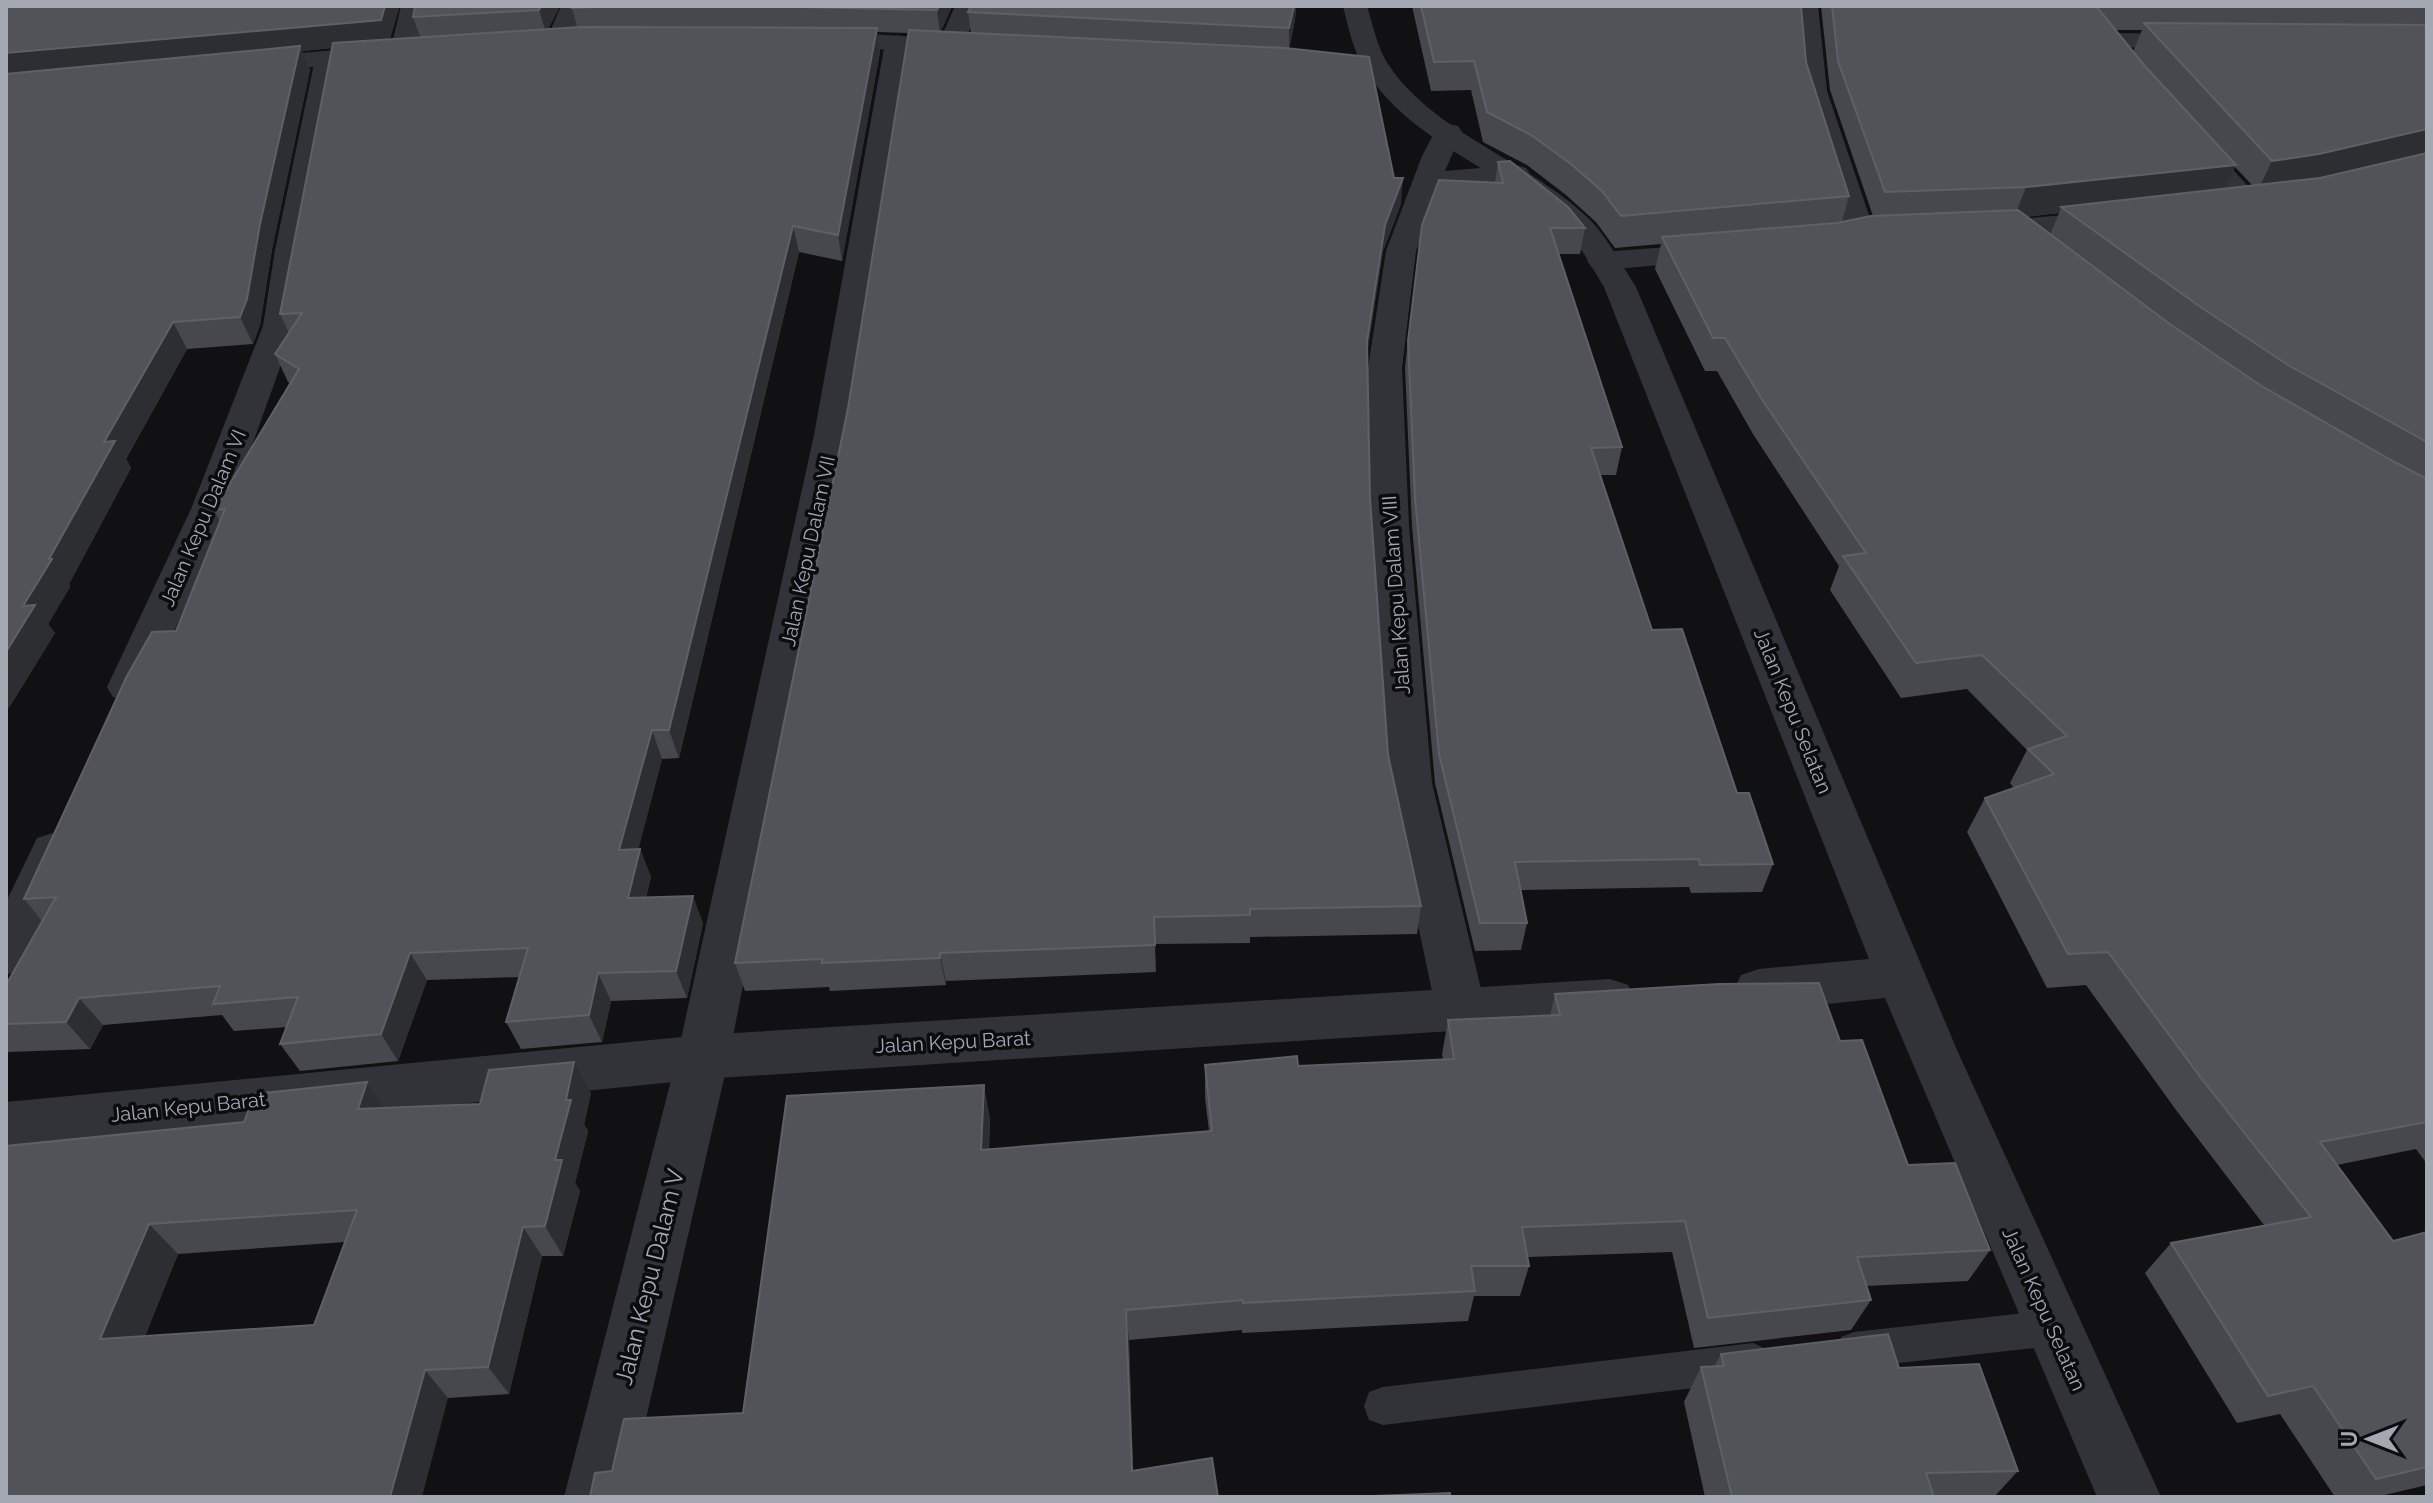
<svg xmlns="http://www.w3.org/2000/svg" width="2433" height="1503" viewBox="0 0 2433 1503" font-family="Raleway,sans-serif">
  <rect width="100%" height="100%" fill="#111113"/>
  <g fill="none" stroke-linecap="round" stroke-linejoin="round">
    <!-- service -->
    <g fill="#323338" fill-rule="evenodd">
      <path d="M 2052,1310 L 2065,1315 L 2071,1328 L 2065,1341 L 2052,1346 L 1854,1368 L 1841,1363 L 1835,1350 L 1841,1337 L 1854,1332 Z"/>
      <path d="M 1753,1343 L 1766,1349 L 1772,1362 L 1766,1375 L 1753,1381 L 1383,1425 L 1369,1420 L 1364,1406 L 1369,1392 L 1383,1387 Z"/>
    </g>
    <!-- minor -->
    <g fill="#323338" fill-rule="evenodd">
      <path d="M 401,6 L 425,6 L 416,52 L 412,57 L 394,57 L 390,52 Z"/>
      <path d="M 561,6 L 585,6 L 571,43 L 567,48 L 549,48 L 545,43 Z"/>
      <path d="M 955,6 L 979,6 L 963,47 L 959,52 L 941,52 L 937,47 Z"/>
      <path d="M 1794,6 L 1818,6 L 1827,91 L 1876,236 L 1872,242 L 1861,245 L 1850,242 L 1846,236 L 1801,91 Z"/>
      <path d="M 2106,33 L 2195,34 L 2204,37 L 2208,42 L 2204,47 L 2195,50 L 2097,46 L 2093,41 L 2097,36 Z"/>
      <path d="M 898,35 L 907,38 L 911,43 L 850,435 L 729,1057 L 628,1497 L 564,1497 L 677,1057 L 814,435 L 885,43 L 889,38 Z"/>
      <path d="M 328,51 L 337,54 L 341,59 L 305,250 L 295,326 L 229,509 L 149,687 L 143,697 L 128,702 L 113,697 L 107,687 L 191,509 L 263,326 L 275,250 L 315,59 L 319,54 Z"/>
      <path d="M 1448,124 L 1458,126 L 1462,132 L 1445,171 L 1516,165 L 1526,168 L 1530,174 L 1526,180 L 1516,183 L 1439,189 L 1416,251 L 1402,368 L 1409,526 L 1432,783 L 1486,1010 L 1479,1025 L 1461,1031 L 1443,1025 L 1436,1010 L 1388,783 L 1371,526 L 1368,368 L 1386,251 L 1422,156 L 1438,126 Z"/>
      <path d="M 2186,128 L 2196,130 L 2260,199 L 2264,205 L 2260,211 L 2249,214 L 2238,211 L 2176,142 L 2172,136 L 2176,130 Z"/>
      <path d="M 2113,211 L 2124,214 L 2128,220 L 2124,226 L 1983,240 L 1972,237 L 1968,231 L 1972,225 L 1983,222 Z"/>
      <path d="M 1719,243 L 1730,245 L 1734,252 L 1730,259 L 1603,270 L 1592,268 L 1587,261 L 1592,254 L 1603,252 Z"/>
      <path d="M 53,833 L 69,838 L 76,851 L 23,969 L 6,975 L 6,902 L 37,838 Z"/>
    </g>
    <!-- tertiary -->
    <g fill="#323338" fill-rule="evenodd">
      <path d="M 1343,6 L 1367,6 C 1373,25 1377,47 1388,64 C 1432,132 1529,161 1587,217 C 1607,236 1620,263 1636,287 L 1957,1050 L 2161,1497 L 2097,1497 L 1885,998 L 1759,1011 L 1741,1005 L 1734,990 L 1741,975 L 1759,969 L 1869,959 L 1604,287 C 1592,268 1582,247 1566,231 C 1506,169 1406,143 1362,64 C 1352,46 1348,26 1343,6 Z"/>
      <path d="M 820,31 L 967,40 L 976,43 L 980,48 L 976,53 L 967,56 L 811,44 L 807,39 L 811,34 Z"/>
      <path d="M 392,45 L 401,48 L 405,53 L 401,58 L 245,74 L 236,72 L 232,66 L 236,60 L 245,58 Z"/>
      <path d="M 1610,979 L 1628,985 L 1635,1000 L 1628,1015 L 1610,1021 L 703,1079 L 6,1150 L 6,1102 L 703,1035 Z"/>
    </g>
  </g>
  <!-- wall -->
  <g fill="#47484e" fill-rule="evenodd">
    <path d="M 6,6 L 390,39 L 420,37 L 413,17 L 560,6 L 548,29 L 577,27 L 572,8 L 573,6 L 952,6 L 941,31 L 971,33 L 968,12 L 971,6 L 1296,6 L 1295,19 L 1289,49 L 1394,178 L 1401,204 L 1383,251 L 1367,353 L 1370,498 L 1388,755 L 1421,906 L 1417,934 L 1250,937 L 1250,943 L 1155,944 L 1156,972 L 946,981 L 946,985 L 830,991 L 829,987 L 745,991 L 735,963 L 848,408 L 909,33 L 877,32 L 880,52 L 842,261 L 799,252 L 679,758 L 662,759 L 638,849 L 640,849 L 651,877 L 646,897 L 703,923 L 687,998 L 611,1001 L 602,1042 L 521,1049 L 506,1022 L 520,977 L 427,980 L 398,1061 L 300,1071 L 280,1044 L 287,1027 L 234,1031 L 222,1015 L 103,1025 L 90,1049 L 8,1052 L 6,1050 L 6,985 L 42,921 L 24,899 L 176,631 L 220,521 L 214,510 L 290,383 L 288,382 L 275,354 L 289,333 L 280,314 L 332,48 L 302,51 L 310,70 L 272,249 L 260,325 L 253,344 L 187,349 L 126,459 L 131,468 L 69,584 L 70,587 L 48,624 L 55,633 L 10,706 Z"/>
    <path d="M 1412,6 L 1801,6 L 1806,62 L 1849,196 L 1842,222 L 1873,216 L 1830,90 L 1821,6 L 2427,6 L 2427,1164 L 2416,1149 L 2337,1165 L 2393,1241 L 2427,1232 L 2427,1485 L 2376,1497 L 2335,1497 L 2280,1414 L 2237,1423 L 2145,1273 L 2171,1243 L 2264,1225 L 2176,1110 L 2086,985 L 2047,988 L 1967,832 L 1985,798 L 2014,788 L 2010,783 L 2027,750 L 1967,689 L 1901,698 L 1830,590 L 1839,566 L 1753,434 L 1717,371 L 1705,371 L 1655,269 L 1661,244 L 1615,248 L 1596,222 L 1566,195 L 1527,165 L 1483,142 L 1471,90 L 1431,91 ZM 2115,30 L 2142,30 L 2133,52 ZM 2235,167 L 2252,185 L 2224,189 ZM 2059,213 L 2050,235 L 2026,217 Z"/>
    <path d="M 1498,162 L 1585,228 L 1580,254 L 1558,254 L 1622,447 L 1616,475 L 1600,475 L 1652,630 L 1773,864 L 1762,892 L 1691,893 L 1689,887 L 1521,890 L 1527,923 L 1521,950 L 1475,951 L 1435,783 L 1412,526 L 1405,368 L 1408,341 L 1495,182 Z"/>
    <path d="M 1555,994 L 1840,1041 L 1908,1165 L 1990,1250 L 1968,1281 L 1866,1286 L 1871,1300 L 1851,1330 L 1694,1348 L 1672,1252 L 1528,1257 L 1529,1266 L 1520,1296 L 1474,1296 L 1468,1321 L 1242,1333 L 1242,1330 L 1129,1340 L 1133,1471 L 612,1471 L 743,1413 L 990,1118 L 989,1149 L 1209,1131 L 1205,1098 L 1205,1065 L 1298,1066 L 1443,1060 L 1442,1054 L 1448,1020 L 1550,1016 Z"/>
    <path d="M 591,1093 L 584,1124 L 588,1131 L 575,1183 L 580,1191 L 563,1256 L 542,1256 L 509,1394 L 448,1398 L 6,1497 L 6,1146 L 384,1108 L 480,1104 ZM 345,1242 L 314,1325 L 145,1336 L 178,1254 Z"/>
    <path d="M 1721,1354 L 1899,1368 L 2018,1471 L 1994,1497 L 1705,1497 L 1684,1402 L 1701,1367 L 1714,1367 Z"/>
  </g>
  <!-- shaded-wall -->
  <g fill="#2d2e32">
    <path d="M 385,6 L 400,6 L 389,43 L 302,51 L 310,70 L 272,249 L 260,325 L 253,344 L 240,317 L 6,78 L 6,53 Z"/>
    <path d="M 541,6 L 560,6 L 546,33 L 539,10 Z"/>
    <path d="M 939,6 L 952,6 L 940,33 L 937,10 Z"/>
    <path d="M 1294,6 L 1296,6 L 1295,19 L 1289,51 L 1289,28 Z"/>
    <path d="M 877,28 L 880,52 L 842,261 L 838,235 Z"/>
    <path d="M 2427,129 L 2427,155 L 2257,192 L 2272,161 Z"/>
    <path d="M 2236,165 L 2221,196 L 2061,207 L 2059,213 L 2014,218 L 2026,187 Z"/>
    <path d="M 1403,178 L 1401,204 L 1383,251 L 1365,368 L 1367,341 L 1385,225 Z"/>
    <path d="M 793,226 L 799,252 L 679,758 L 669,730 Z"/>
    <path d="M 173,322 L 187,349 L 126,459 L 131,468 L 69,584 L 70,587 L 48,624 L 55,633 L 6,712 L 6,652 L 23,606 L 49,559 L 104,442 Z"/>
    <path d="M 652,730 L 662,759 L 631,878 L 619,850 Z"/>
    <path d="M 640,849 L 651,877 L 640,926 L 628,898 Z"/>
    <path d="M 693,896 L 703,923 L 687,998 L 676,971 Z"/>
    <path d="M 410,953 L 427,980 L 398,1061 L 381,1034 Z"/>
    <path d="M 940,953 L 946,981 L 946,985 L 940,958 Z"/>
    <path d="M 598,973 L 611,1001 L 602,1042 L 589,1015 Z"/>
    <path d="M 79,998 L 103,1025 L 90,1049 L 66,1022 Z"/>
    <path d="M 574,1062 L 591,1093 L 584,1124 L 588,1131 L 575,1183 L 580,1191 L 563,1256 L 545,1226 L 566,1100 Z"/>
    <path d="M 367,1082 L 388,1114 L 358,1109 Z"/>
    <path d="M 984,1085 L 990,1118 L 987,1182 L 981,1150 Z"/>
    <path d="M 149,1224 L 178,1254 L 132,1367 L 100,1339 Z"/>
    <path d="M 523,1227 L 542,1256 L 509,1394 L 488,1367 Z"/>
    <path d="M 1126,1310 L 1129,1340 L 1134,1497 L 1132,1471 Z"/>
    <path d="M 425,1370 L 448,1398 L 422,1497 L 390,1497 Z"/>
  </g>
  <!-- building -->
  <g fill="#515359" stroke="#5e6067" stroke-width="2" fill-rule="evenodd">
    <path d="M 6,6 L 385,6 L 381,20 L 6,53 Z"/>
    <path d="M 415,6 L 541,6 L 539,10 L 413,17 Z"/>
    <path d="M 573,6 L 616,6 L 572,8 Z"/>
    <path d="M 754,6 L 939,6 L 937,10 Z"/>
    <path d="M 971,6 L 1294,6 L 1289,28 L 968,12 Z"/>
    <path d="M 1421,6 L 1801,6 L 1806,62 L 1849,196 L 1621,216 L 1602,191 L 1571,164 L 1531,135 L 1487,112 L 1474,61 L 1434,62 Z"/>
    <path d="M 1832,6 L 2096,6 L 2144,65 L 2236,165 L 2026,187 L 1885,192 L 1838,61 Z"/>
    <path d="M 2144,23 L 2427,25 L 2427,129 L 2319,154 L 2272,161 Z"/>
    <path d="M 581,27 L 877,28 L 838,235 L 793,226 L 669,730 L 652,730 L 619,850 L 640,849 L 628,898 L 693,896 L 676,971 L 598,973 L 589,1015 L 506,1022 L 528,948 L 410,953 L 381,1034 L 280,1044 L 298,997 L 213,1004 L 220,986 L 79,998 L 66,1022 L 6,1024 L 6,985 L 56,897 L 24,899 L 127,676 L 152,632 L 176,631 L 225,509 L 214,510 L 299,369 L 275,354 L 302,313 L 280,314 L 333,43 Z"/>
    <path d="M 909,30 L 1285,48 L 1369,57 L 1394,178 L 1403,178 L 1385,225 L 1367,341 L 1370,498 L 1388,755 L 1421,906 L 1250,909 L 1250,915 L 1154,917 L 1155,945 L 940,953 L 940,958 L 822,963 L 822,959 L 735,963 L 848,408 Z"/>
    <path d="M 300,46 L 260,224 L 247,299 L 240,317 L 173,322 L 104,442 L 115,441 L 49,559 L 52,559 L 23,606 L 35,605 L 6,652 L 6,74 Z"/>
    <path d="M 2427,153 L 2427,442 L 2288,365 L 2199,306 L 2061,207 L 2320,178 Z"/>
    <path d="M 1510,161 L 1568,207 L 1585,228 L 1550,228 L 1622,447 L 1591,448 L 1652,630 L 1682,629 L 1737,793 L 1749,793 L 1773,864 L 1700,865 L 1699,859 L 1515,862 L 1527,923 L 1480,923 L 1439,754 L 1415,498 L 1408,341 L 1422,225 L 1439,180 L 1503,183 L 1498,162 Z"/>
    <path d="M 2018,210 L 2167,322 L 2260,385 L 2391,460 L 2427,479 L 2427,1122 L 2320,1142 L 2393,1241 L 2427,1232 L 2427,1467 L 2376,1479 L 2313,1386 L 2268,1396 L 2171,1243 L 2311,1217 L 2201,1078 L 2108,952 L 2068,954 L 1985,798 L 2054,774 L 2028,749 L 2067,736 L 1982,655 L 1916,663 L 1843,556 L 1866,553 L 1763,401 L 1725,338 L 1713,338 L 1662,237 L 1837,223 L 1871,216 Z"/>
    <path d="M 1819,983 L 1840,1041 L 1862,1040 L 1908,1165 L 1955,1163 L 1990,1250 L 1857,1257 L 1871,1300 L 1708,1318 L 1685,1221 L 1522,1227 L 1529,1266 L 1471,1266 L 1475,1291 L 1243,1303 L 1243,1300 L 1126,1310 L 1132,1471 L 1212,1458 L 1218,1497 L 590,1497 L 595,1473 L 612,1471 L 624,1419 L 743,1413 L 787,1096 L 984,1085 L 981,1150 L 1212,1131 L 1205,1065 L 1297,1056 L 1298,1066 L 1454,1059 L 1448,1020 L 1560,1015 L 1555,994 L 1719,984 Z"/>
    <path d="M 574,1062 L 566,1100 L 571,1100 L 555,1160 L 562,1160 L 545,1226 L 523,1227 L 488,1367 L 425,1370 L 390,1497 L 6,1497 L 6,1146 L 244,1122 L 255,1094 L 367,1082 L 358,1109 L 480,1104 L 489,1070 ZM 357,1210 L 314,1325 L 100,1339 L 149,1224 Z"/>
    <path d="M 1888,1334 L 1899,1368 L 1979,1364 L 2018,1471 L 1926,1473 L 1934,1497 L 1732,1497 L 1701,1367 L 1724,1366 L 1721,1354 Z"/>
    <path d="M 1450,1493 L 1450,1497 L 1348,1497 Z"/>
  </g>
  <g text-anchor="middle" stroke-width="7" stroke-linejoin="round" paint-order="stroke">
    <!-- street labels -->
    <g font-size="20" fill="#a3a8b3" stroke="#0c0c0e">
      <text transform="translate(203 518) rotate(-67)" y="7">Jalan Kepu Dalam VI</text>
      <text transform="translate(808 551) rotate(-78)" y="7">Jalan Kepu Dalam VII</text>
      <text transform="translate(1396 595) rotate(-94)" y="7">Jalan Kepu Dalam VIII</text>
      <text transform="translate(1793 711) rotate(68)" y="7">Jalan Kepu Selatan</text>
      <text transform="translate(953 1042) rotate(-3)" y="7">Jalan Kepu Barat</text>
      <text transform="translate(188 1107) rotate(-6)" y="7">Jalan Kepu Barat</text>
      <text transform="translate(2044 1309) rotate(66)" y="7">Jalan Kepu Selatan</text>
    </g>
    <!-- near-street labels -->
    <g font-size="24" fill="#a3a8b3" stroke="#0c0c0e">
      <text transform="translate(650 1277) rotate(-76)" y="8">Jalan Kepu Dalam V</text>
    </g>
  </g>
  <!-- border -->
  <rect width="2433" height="1503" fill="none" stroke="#a3a8b3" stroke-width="16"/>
  <!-- north arrow -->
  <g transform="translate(2369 1439) rotate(270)" stroke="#0c0c0e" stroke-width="6" paint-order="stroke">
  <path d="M0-6L14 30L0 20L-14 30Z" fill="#a3a8b3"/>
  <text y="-12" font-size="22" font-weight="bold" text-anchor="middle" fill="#a3a8b3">U</text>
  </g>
</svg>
